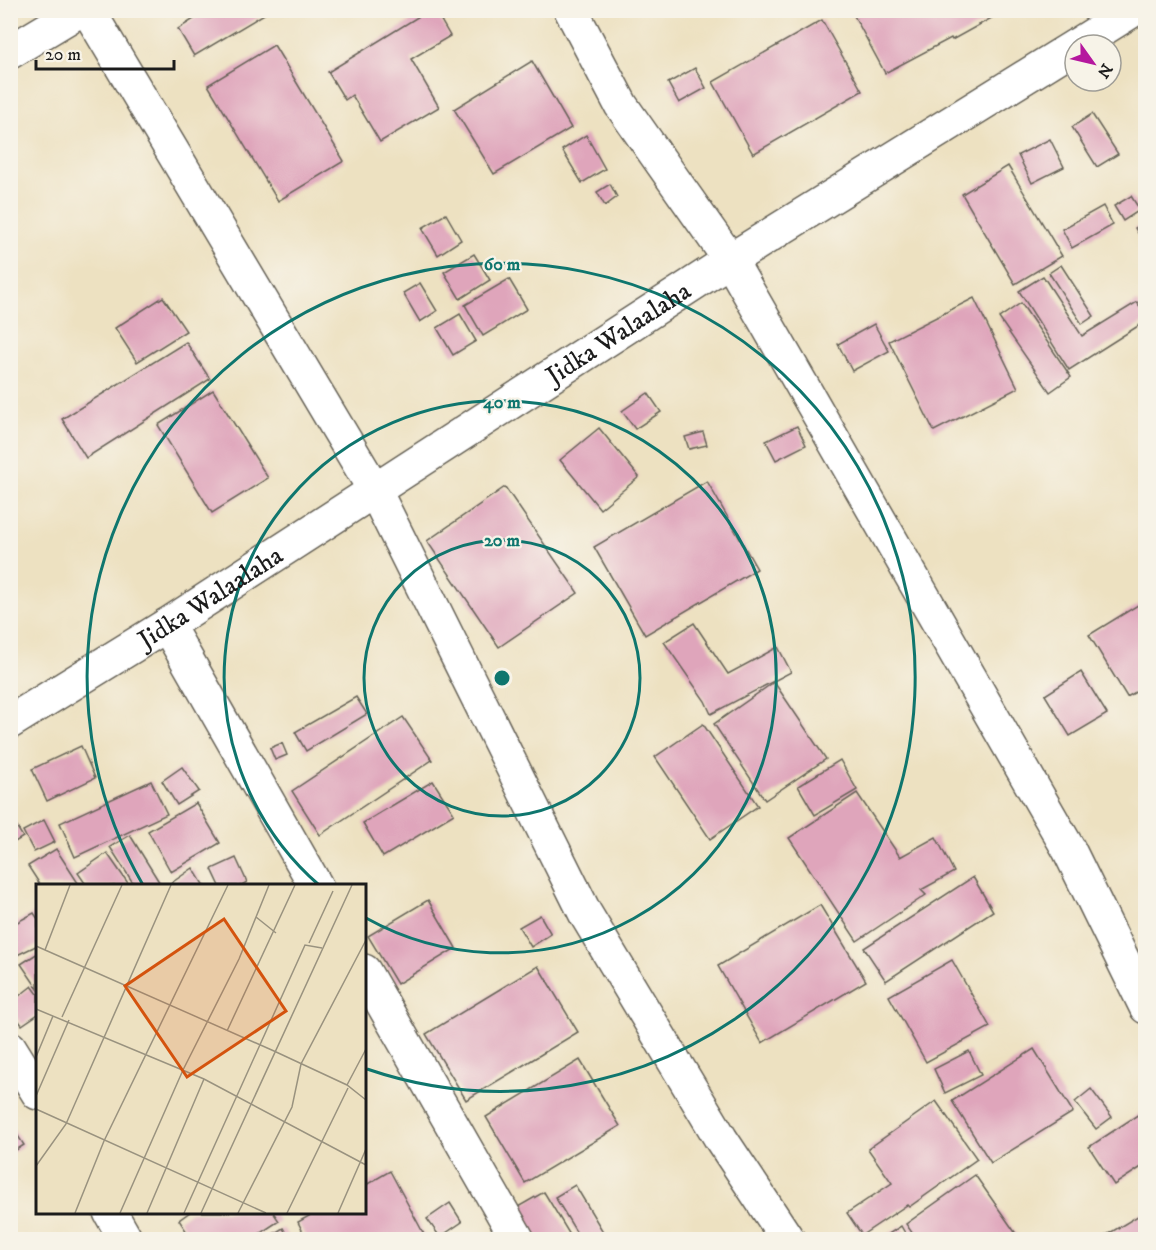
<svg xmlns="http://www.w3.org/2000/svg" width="1156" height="1250" viewBox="0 0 1156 1250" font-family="'IM FELL DW Pica',serif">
  <rect width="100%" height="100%" fill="#f7f3e8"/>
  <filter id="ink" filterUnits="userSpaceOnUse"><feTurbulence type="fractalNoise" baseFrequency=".0167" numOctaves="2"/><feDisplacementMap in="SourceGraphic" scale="12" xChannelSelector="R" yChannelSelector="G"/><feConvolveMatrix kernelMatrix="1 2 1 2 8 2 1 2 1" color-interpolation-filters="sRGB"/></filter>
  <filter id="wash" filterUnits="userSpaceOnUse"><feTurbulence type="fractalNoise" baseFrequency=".008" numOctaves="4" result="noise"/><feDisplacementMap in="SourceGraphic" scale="24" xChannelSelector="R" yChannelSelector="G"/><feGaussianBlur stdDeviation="1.35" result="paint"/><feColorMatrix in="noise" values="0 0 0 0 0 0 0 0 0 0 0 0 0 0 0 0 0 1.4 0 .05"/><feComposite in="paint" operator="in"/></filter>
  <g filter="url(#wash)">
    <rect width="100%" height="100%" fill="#ede1c1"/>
    <g id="blocks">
      <!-- building -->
      <g fill="#dfa5bb">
        <path d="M 208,10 L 271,10 L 194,56 L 178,29 Z"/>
        <path d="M 429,10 L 435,10 L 450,36 L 411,59 L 439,107 L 380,142 L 352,95 L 345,100 L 328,72 Z"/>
        <path d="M 851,10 L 1006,10 L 952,40 L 951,38 L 885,73 Z"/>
        <path d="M 822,20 L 862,91 L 753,154 L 713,82 Z"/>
        <path d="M 274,45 L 344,161 L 278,201 L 208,85 Z"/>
        <path d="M 532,61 L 571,128 L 494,174 L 454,109 Z"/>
        <path d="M 695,68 L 706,88 L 679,103 L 668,83 Z"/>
        <path d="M 1092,114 L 1118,154 L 1097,167 L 1072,127 Z"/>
        <path d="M 586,135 L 605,169 L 582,183 L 562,150 Z"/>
        <path d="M 1050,139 L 1064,167 L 1032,183 L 1018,155 Z"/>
        <path d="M 1008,166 L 1062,256 L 1015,284 L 962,194 Z"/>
        <path d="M 610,184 L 617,197 L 605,206 L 597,192 Z"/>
        <path d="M 1131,196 L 1140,210 L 1123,221 L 1114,206 Z"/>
        <path d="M 1103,206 L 1113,225 L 1072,248 L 1062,229 Z"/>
        <path d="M 446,214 L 461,240 L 438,255 L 422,228 Z"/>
        <path d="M 1146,222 L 1146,247 L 1135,228 Z"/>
        <path d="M 474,254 L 490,280 L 460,299 L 444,272 Z"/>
        <path d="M 1061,265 L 1094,316 L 1082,324 L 1049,273 Z"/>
        <path d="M 1043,276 L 1082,336 L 1137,302 L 1146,316 L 1146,321 L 1069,370 L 1019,291 Z"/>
        <path d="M 509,279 L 527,309 L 483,336 L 465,305 Z"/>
        <path d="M 420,283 L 437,311 L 420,322 L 403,293 Z"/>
        <path d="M 163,297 L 186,331 L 137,362 L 115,328 Z"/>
        <path d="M 974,298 L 1018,388 L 934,431 L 889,341 Z"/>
        <path d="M 1021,303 L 1071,377 L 1050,392 L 999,318 Z"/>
        <path d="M 460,314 L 476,341 L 453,355 L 437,328 Z"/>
        <path d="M 874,324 L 889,351 L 852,371 L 838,344 Z"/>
        <path d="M 186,342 L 210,379 L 86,458 L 62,419 Z"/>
        <path d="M 213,390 L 268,478 L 212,513 L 158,425 Z"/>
        <path d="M 648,393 L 661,412 L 635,429 L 622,411 Z"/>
        <path d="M 797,426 L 806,445 L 776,460 L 766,441 Z"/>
        <path d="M 599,428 L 639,477 L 600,509 L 560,460 Z"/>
        <path d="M 703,432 L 707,445 L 689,449 L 685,437 Z"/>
        <path d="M 707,481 L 757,569 L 645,635 L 594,547 Z"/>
        <path d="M 505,487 L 578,593 L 499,647 L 427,541 Z"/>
        <path d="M 1146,600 L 1146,686 L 1127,697 L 1089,635 Z"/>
        <path d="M 694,623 L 728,674 L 778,647 L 791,672 L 711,714 L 705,701 L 664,642 Z"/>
        <path d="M 1081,672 L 1107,714 L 1070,736 L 1045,695 Z"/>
        <path d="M 774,682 L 826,759 L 765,800 L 714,724 Z"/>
        <path d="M 356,697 L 367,714 L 306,751 L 295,732 Z"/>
        <path d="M 403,717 L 432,760 L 320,835 L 292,791 Z"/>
        <path d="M 703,724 L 758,806 L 710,839 L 655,757 Z"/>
        <path d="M 282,743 L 287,755 L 275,760 L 270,748 Z"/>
        <path d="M 81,746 L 95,778 L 47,801 L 32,769 Z"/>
        <path d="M 840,760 L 857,790 L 815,815 L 798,786 Z"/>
        <path d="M 182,767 L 199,791 L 177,805 L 162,781 Z"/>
        <path d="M 151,781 L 167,814 L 75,857 L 60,823 Z"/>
        <path d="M 433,781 L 454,814 L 383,857 L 363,823 Z"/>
        <path d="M 857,793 L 900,857 L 936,837 L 954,872 L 921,890 L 926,895 L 857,941 L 789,838 Z"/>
        <path d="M 196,803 L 220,843 L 171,872 L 148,831 Z"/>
        <path d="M 10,816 L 23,837 L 10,845 Z"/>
        <path d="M 44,820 L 55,842 L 34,852 L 23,831 Z"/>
        <path d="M 130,835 L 161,885 L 160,886 L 135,886 L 110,847 Z"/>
        <path d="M 56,849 L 80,886 L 41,886 L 28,866 Z"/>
        <path d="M 107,853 L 130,886 L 87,886 L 78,873 Z"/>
        <path d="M 236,858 L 247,882 L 240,886 L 220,886 L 212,869 Z"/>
        <path d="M 193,868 L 204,886 L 167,886 Z"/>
        <path d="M 973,877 L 993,911 L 886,981 L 864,948 Z"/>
        <path d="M 428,900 L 456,948 L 397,984 L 368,936 Z"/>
        <path d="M 820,905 L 866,981 L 762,1043 L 718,966 Z"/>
        <path d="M 34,913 L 38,919 L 38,945 L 15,956 L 10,948 L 10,926 Z"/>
        <path d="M 540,915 L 551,934 L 531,947 L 519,927 Z"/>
        <path d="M 38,953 L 38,989 L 21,964 Z"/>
        <path d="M 952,960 L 990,1027 L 926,1062 L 889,996 Z"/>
        <path d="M 538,966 L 578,1032 L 466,1100 L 426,1034 Z"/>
        <path d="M 32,986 L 38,994 L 38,1014 L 22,1025 L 10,1009 L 10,1003 Z"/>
        <path d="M 1034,1049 L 1073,1112 L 991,1163 L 952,1101 Z"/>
        <path d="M 969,1051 L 981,1075 L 945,1093 L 934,1069 Z"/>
        <path d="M 580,1060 L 620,1126 L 525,1183 L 486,1117 Z"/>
        <path d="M 1091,1089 L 1112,1117 L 1096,1129 L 1075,1102 Z"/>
        <path d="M 936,1101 L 977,1159 L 909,1207 L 907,1205 L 862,1235 L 847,1213 L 892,1183 L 868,1149 Z"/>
        <path d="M 1142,1112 L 1146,1117 L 1146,1164 L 1114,1185 L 1089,1147 Z"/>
        <path d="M 10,1124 L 24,1145 L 10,1154 Z"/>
        <path d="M 390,1171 L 427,1240 L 307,1240 L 298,1222 L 316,1212 L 364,1212 L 364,1186 Z"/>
        <path d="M 975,1175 L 1019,1238 L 1017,1240 L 917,1240 L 906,1224 Z"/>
        <path d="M 575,1185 L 608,1240 L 581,1240 L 555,1197 Z"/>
        <path d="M 544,1192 L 573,1240 L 535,1240 L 516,1208 Z"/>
        <path d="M 450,1203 L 462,1222 L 440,1237 L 427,1219 Z"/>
        <path d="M 1146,1211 L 1146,1240 L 1098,1240 Z"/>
        <path d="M 190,1212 L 273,1212 L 279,1221 L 250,1240 L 192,1240 L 179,1220 Z"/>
        <path d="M 901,1226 L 909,1240 L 879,1240 Z"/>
        <path d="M 283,1228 L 290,1240 L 263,1240 Z"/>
      </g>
    </g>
  </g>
  <g filter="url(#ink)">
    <use href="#blocks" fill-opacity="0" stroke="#656156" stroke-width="1.5"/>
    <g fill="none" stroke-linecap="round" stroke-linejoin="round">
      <defs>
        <g id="minor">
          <path d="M 88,10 L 374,489 L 585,913 L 721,1139 L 788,1240"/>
          <path d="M 571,10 L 621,105 L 730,260 L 1069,850 L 1146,1007"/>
          <path d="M 1077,45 L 1133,10"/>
          <path d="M 10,52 L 80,10"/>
          <path d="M 167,625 L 316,886"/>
          <path id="s1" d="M 10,722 L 167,625 L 730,260 L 1075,46"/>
          <path d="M 364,971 L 518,1240"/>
          <path d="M 10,1048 L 38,1093"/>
          <path d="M 110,1212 L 126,1240"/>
        </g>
      </defs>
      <!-- minor casing -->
      <use href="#minor" stroke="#656156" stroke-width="36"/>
      <!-- minor -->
      <use href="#minor" stroke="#fff" stroke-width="33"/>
    </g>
  </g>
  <!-- distance rings -->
  <g fill="none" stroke="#0f766e" stroke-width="3">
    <circle cx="502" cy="678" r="138"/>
    <path d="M319 885A276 276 0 1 1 366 918"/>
    <path d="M143 885A414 414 0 1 1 367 1069"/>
  </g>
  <g text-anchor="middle" stroke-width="4.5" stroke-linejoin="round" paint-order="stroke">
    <!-- street labels -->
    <g font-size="26" fill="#1c1c1c" stroke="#f7f3e8">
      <text dy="9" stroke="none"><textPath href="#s1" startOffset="722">Jidka Walaalaha</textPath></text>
      <text dy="9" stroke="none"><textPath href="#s1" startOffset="236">Jidka Walaalaha</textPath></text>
    </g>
  </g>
  <!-- overview -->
  <g transform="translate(36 884)">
    <rect width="330" height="330" fill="#ede1c1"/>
    <path fill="none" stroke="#99927f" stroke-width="1.5" d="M 220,33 L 240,49M 273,59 L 297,7M 0,62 L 238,167 L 311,201 L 330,216M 9,66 L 34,1M 0,125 L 168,195 L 330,281M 26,133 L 86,1M 191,147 L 259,1M 0,173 L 17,132M 311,201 L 330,165M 0,212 L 33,136M 0,225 L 230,329M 0,282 L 30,240 L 135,1M 39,329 L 68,257 L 192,1M 84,329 L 147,186 L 203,75 L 233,1M 111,329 L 168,195M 148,329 L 269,61 L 286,64M 165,329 L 316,1M 202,329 L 256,223 L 265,180 L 330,56M 251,329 L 312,204M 302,329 L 330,265"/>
    <path fill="#d4530e" fill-opacity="0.15" stroke="#d4530e" stroke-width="3" d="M 188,35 L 250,127 L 151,193 L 89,102 Z"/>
    <rect width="330" height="330" fill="none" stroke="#1c1c1c" stroke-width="3"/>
  </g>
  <circle cx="502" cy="678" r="9" fill="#0f766e" stroke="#f7f3e8" stroke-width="3"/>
  <g font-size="18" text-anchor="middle" font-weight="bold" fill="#0f766e" stroke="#f7f3e8" stroke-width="4.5" stroke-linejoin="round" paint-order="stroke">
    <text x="502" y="270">60 m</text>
    <text x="502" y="408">40 m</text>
    <text x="502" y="546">20 m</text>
  </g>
  <!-- margin -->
  <rect width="1156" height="1250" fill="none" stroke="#f7f3e8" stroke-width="36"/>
  <!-- north arrow -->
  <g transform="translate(1093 63) rotate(124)"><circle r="28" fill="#f7f3e8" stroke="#9f9d96" stroke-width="1.5"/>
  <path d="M0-4.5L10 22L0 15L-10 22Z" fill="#b5179e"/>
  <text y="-9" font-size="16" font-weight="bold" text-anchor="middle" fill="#1c1c1c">N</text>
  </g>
  <!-- scale -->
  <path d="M36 60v9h138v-9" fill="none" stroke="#1c1c1c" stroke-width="3"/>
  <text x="45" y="60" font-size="18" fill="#1c1c1c" stroke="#f7f3e8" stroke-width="4.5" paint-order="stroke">20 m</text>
</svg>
